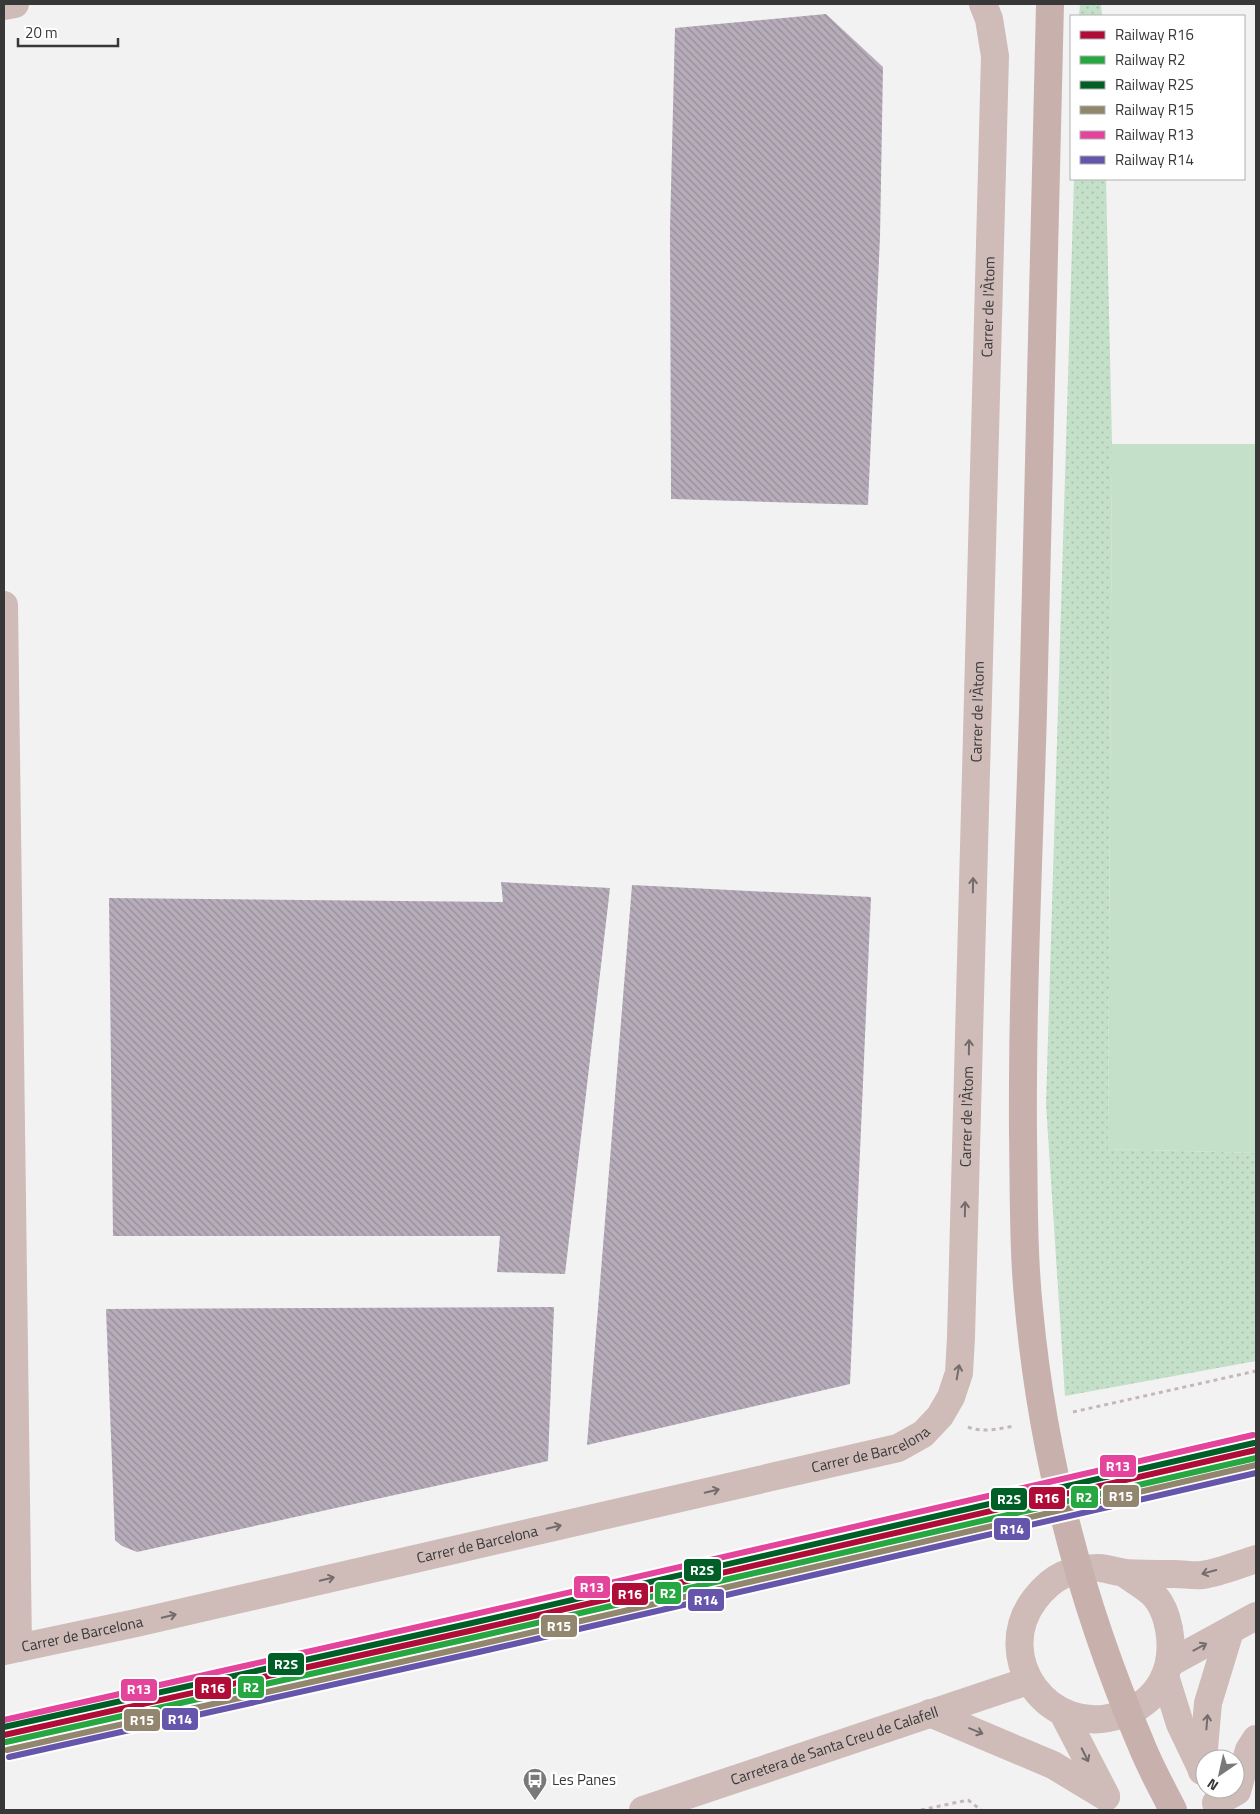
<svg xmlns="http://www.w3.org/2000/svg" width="1260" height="1814" viewBox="0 0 1260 1814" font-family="'Titillium Web',sans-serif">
  <defs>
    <pattern id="grass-dots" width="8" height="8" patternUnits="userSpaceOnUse" patternTransform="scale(1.25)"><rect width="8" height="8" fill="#c4e0c9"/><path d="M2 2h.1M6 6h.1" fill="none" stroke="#a9c1ad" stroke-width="1.8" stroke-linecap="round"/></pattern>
    <pattern id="building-back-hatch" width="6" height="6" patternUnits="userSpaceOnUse" patternTransform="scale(1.25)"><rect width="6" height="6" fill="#b6acba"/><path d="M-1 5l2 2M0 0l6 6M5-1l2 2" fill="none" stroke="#958d98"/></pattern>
  </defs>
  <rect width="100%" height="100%" fill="#f3f2f3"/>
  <!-- grass -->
  <g fill="url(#grass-dots)">
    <path d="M 1080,4 L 1101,4 L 1102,16 L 1079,16 Z"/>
    <path d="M 1074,179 L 1106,179 L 1112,444 L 1108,1149 L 1256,1153 L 1256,1361 L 1065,1396 L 1046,1104 Z"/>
  </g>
  <!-- green -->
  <path fill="#c4e0c9" d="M 1112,444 L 1256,444 L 1256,1153 L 1108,1149 Z"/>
  <!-- building -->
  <g fill="url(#building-back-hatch)">
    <path d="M 826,14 L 883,67 L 880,237 L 868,505 L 671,499 L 670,228 L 675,28 Z"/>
    <path d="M 501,882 L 610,888 L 565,1274 L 497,1272 L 500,1236 L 113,1236 L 109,898 L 503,902 Z"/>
    <path d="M 632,885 L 871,897 L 850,1384 L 587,1445 Z"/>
    <path d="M 554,1307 L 548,1461 L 137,1552 L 122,1546 L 115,1540 L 106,1309 Z"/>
  </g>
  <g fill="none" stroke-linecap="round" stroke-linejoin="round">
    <!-- path -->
    <g stroke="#c4b8b7" stroke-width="3" stroke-dasharray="4 4" stroke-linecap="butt">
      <path d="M 1073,1412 L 1256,1371"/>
      <path d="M 968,1427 C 982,1433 999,1429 1014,1426"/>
      <path d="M 921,1810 L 968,1800 L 981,1810"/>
    </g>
    <!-- minor -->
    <g stroke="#cfbbb8" stroke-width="28">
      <path d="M 4,6 L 15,4"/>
      <path d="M 4,605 L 18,1648"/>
      <path d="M 1124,1573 C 1133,1580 1146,1587 1154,1595 C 1162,1604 1167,1618 1169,1629 C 1176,1669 1159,1702 1120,1715 C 1050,1739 990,1658 1035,1599 C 1042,1590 1052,1580 1063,1575 C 1070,1572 1093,1567 1100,1568 C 1109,1569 1117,1572 1126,1573 C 1142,1574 1159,1574 1175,1574 C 1184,1574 1193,1576 1202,1575 C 1219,1573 1240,1564 1256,1559"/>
      <path id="s1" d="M 4,1651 L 136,1623 L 898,1448 L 923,1434 L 940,1416 L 951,1397 L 959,1373 L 961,1337 L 995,56 L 989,19 L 983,4"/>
      <path d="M 1170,1663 L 1256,1616"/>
      <path d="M 1165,1676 L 1180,1724 L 1202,1770"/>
      <path d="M 930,1713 L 1053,1765 L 1106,1797"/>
      <path d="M 1063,1713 L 1106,1796"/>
      <path d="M 1202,1771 L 1208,1703 L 1230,1631"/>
      <path d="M 1216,1803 L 1237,1791 L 1249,1750 L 1256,1739"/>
      <path id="s2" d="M 643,1810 L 1028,1681"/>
    </g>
    <!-- major-bridge -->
    <path stroke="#c8b1ad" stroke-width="28" d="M 1050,4 C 1045,240 1040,476 1033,712 C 1029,853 1022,994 1023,1135 C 1024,1193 1023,1251 1029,1309 C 1043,1459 1082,1606 1141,1744 C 1150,1767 1162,1788 1173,1810"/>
    <defs>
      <path id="rail-1" d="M 4,1735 L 474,1630 L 1256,1450"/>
      <path id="rail-2" d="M 6,1742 L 476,1637 L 1256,1458"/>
      <path id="rail-3" d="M 4,1727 L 472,1623 L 1254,1443"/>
      <path id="rail-4" d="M 7,1750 L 477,1645 L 1256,1465"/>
      <path id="rail-5" d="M 4,1720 L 471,1615 L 1253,1435"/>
      <path id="rail-6" d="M 9,1757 L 479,1652 L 1256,1473"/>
    </defs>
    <!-- rail-1 casing -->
    <use href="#rail-1" stroke="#fff" stroke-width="10"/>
    <!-- rail-2 casing -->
    <use href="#rail-2" stroke="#fff" stroke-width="10"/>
    <!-- rail-3 casing -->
    <use href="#rail-3" stroke="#fff" stroke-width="10"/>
    <!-- rail-4 casing -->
    <use href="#rail-4" stroke="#fff" stroke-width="10"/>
    <!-- rail-5 casing -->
    <use href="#rail-5" stroke="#fff" stroke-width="10"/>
    <!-- rail-6 casing -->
    <use href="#rail-6" stroke="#fff" stroke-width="10"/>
    <!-- rail-1 -->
    <use href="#rail-1" stroke="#af0d38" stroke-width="6"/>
    <!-- rail-2 -->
    <use href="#rail-2" stroke="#26a741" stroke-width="6"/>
    <!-- rail-3 -->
    <use href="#rail-3" stroke="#005f27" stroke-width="6"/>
    <!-- rail-4 -->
    <use href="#rail-4" stroke="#93866e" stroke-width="6"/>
    <!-- rail-5 -->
    <use href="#rail-5" stroke="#e5449c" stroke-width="6"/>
    <!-- rail-6 -->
    <use href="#rail-6" stroke="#6556ac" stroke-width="6"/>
  </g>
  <!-- one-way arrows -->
  <defs><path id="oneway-shaft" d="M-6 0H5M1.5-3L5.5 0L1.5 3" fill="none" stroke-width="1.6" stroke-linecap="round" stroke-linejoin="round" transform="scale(1.25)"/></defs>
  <g stroke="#746c6c">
    <use href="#oneway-shaft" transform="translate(973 885) rotate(-89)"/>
    <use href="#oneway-shaft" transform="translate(969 1047) rotate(-89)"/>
    <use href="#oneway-shaft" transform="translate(965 1209) rotate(-89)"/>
    <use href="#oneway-shaft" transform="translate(958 1372) rotate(-80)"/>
    <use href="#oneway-shaft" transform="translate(712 1491) rotate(-13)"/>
    <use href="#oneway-shaft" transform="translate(554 1527) rotate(-13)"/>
    <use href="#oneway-shaft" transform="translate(1209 1572) rotate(165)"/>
    <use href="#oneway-shaft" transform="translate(327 1579) rotate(-13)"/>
    <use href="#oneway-shaft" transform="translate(169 1616) rotate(-13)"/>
    <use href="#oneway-shaft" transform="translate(1200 1647) rotate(-28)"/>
    <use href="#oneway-shaft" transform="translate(1207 1722) rotate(-85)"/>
    <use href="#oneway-shaft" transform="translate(976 1731) rotate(22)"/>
    <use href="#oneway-shaft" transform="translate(1085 1755) rotate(63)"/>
  </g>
  <!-- icons -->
  <defs>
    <symbol id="bus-pin" viewBox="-11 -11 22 30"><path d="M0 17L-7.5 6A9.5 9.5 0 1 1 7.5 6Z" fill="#79797a" stroke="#fff"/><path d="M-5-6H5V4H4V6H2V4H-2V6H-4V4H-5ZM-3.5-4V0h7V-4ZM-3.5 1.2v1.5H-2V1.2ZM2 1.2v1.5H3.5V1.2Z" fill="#fff"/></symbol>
  </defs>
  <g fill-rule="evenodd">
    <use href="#bus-pin" x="521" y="1766" width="28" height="38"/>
  </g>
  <g text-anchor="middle" stroke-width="5" stroke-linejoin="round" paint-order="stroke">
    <!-- street labels -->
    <g font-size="15" fill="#383839" stroke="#fff">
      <text dy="5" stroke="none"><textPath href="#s1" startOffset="2084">Carrer de l'Àtom</textPath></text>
      <text dy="5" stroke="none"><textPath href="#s1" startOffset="1679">Carrer de l'Àtom</textPath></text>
      <text dy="5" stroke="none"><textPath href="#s1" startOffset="1274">Carrer de l'Àtom</textPath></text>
      <text dy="5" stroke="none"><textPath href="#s1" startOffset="890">Carrer de Barcelona</textPath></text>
      <text dy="5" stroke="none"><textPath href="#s1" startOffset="485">Carrer de Barcelona</textPath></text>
      <text dy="5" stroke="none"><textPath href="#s1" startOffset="80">Carrer de Barcelona</textPath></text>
      <text dy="5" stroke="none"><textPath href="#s2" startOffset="202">Carretera de Santa Creu de Calafell</textPath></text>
    </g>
    <!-- poi labels -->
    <g font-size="15" fill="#383839" stroke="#fff" text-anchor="start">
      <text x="552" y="1785">Les Panes</text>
    </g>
  </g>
  <g stroke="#fff" stroke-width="2">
    <rect x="1099" y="1454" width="38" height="24" rx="5" fill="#e5449c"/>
    <rect x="1102" y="1484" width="38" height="24" rx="5" fill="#93866e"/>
    <rect x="1070" y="1485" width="29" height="24" rx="5" fill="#26a741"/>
    <rect x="1028" y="1486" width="38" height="24" rx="5" fill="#af0d38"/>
    <rect x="990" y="1487" width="38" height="24" rx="5" fill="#005f27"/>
    <rect x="993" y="1517" width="38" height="24" rx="5" fill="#6556ac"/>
    <rect x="683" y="1558" width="39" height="24" rx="5" fill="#005f27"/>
    <rect x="573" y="1575" width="38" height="24" rx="5" fill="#e5449c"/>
    <rect x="654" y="1581" width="28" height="24" rx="5" fill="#26a741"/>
    <rect x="611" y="1582" width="38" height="24" rx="5" fill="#af0d38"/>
    <rect x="687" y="1588" width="38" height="24" rx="5" fill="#6556ac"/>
    <rect x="540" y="1614" width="38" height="24" rx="5" fill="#93866e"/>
    <rect x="267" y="1652" width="38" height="24" rx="5" fill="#005f27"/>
    <rect x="237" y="1675" width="28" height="24" rx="5" fill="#26a741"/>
    <rect x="194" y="1676" width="38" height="24" rx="5" fill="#af0d38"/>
    <rect x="120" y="1678" width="38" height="24" rx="5" fill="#e5449c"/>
    <rect x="161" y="1707" width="38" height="24" rx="5" fill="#6556ac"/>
    <rect x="123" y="1708" width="38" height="24" rx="5" fill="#93866e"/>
  </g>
  <g font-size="14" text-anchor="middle" font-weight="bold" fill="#fff">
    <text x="1118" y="1471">R13</text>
    <text x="1121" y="1501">R15</text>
    <text x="1084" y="1502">R2</text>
    <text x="1047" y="1503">R16</text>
    <text x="1009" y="1504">R2S</text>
    <text x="1012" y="1534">R14</text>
    <text x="702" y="1575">R2S</text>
    <text x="592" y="1592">R13</text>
    <text x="668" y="1598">R2</text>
    <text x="630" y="1599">R16</text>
    <text x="706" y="1605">R14</text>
    <text x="559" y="1631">R15</text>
    <text x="286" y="1669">R2S</text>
    <text x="251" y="1692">R2</text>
    <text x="213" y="1693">R16</text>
    <text x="139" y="1694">R13</text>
    <text x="180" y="1724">R14</text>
    <text x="142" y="1725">R15</text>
  </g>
  <!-- border -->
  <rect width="1260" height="1814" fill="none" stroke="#383839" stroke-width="10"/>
  <!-- legend -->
  <rect x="1070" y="15" width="175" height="165" fill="#ffffff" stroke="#afafb0"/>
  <rect x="1080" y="31" width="25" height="8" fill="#af0d38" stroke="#afafb0"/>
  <text x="1115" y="40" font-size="15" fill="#383839">Railway R16</text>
  <rect x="1080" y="56" width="25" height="8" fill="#26a741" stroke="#afafb0"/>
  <text x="1115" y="65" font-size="15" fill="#383839">Railway R2</text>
  <rect x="1080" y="81" width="25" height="8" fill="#005f27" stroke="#afafb0"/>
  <text x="1115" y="90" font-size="15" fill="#383839">Railway R2S</text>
  <rect x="1080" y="106" width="25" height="8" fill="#93866e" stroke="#afafb0"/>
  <text x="1115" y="115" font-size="15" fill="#383839">Railway R15</text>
  <rect x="1080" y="131" width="25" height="8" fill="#e5449c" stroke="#afafb0"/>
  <text x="1115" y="140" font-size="15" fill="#383839">Railway R13</text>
  <rect x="1080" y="156" width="25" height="8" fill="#6556ac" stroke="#afafb0"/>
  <text x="1115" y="165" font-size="15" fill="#383839">Railway R14</text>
  <!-- north arrow -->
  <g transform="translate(1220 1774) rotate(214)"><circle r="24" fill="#ffffff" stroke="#afafb0"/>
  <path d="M0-4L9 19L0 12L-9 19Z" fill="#79797a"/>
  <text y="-8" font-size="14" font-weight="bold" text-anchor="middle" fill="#383839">N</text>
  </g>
  <!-- scale -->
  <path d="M18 38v8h100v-8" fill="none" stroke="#383839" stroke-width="2.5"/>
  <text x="25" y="38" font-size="15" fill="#383839" stroke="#ffffff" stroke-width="4" paint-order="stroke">20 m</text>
</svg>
